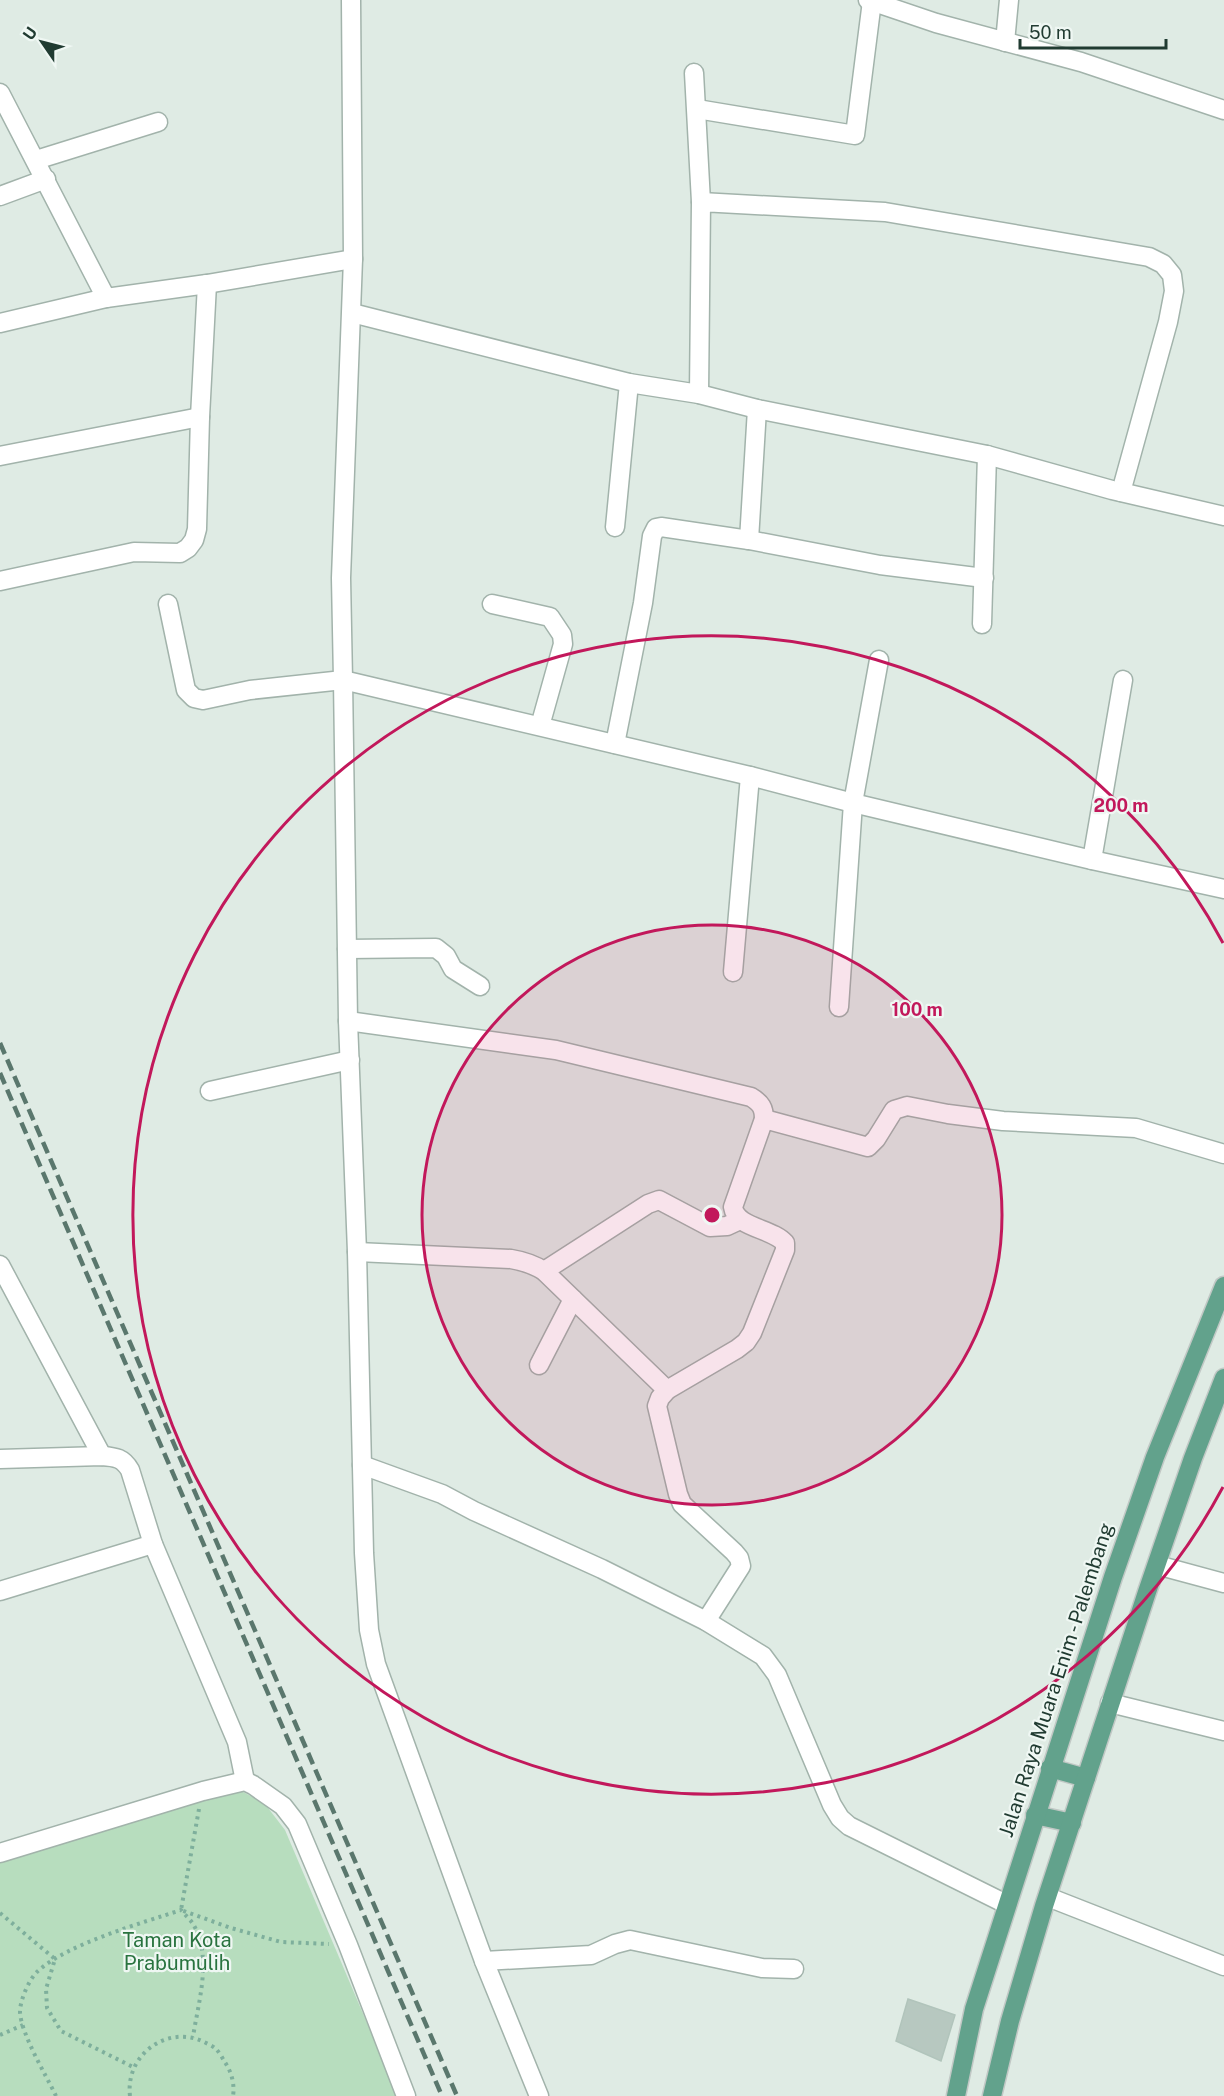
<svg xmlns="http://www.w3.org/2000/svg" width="1224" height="2096" viewBox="0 0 1224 2096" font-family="'Public Sans',sans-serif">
  <rect width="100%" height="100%" fill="#dfebe4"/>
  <!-- green -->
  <path fill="#b7ddbe" d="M 232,1786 L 265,1804 L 285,1830 L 398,2096 L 0,2096 L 0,1855 Z"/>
  <!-- building -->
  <path fill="#b7c8c0" stroke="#b1c4bb" stroke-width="1.5" d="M 908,1999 L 955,2015 L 941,2061 L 896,2041 Z"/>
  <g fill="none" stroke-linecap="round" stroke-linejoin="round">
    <defs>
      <g id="minor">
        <path d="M 351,0 L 353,259 L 341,578 L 343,680 L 348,1021 L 357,1252 L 364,1553 L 369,1630 L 376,1664 L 484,1961 L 539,2096"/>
        <path d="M 868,0 L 936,23 L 1081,62 L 1224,110"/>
        <path d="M 1005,42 L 1009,0"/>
        <path d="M 694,73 L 701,202"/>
        <path d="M 0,93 L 106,298"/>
        <path d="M 697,109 L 855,135 L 872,1"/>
        <path d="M 36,160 L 158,122"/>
        <path d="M 0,196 L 46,179"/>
        <path d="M 352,313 L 629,383 L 699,394 L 757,409 L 987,455 L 1112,490 L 1224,516"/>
        <path d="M 0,323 L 106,298 L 207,284 L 353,259"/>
        <path d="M 699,394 L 701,202 L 885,212 L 1149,257 L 1163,264 L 1172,275 L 1174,291 L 1168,322 L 1121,492"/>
        <path d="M 0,456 L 200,417"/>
        <path d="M 615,527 L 629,383"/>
        <path d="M 749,540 L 757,409"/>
        <path d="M 0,581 L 134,552 L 180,553 L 188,548 L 194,540 L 197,529 L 200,417 L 207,284"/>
        <path d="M 168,604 L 186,690 L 194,698 L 203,700 L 250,690 L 343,680 L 750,776 L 853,803 L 1092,860 L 1224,889"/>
        <path d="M 492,604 L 550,617 L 562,635 L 563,644 L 540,726"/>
        <path d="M 982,624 L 987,455"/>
        <path d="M 615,744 L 643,603 L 652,536 L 656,528 L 661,527 L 749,540 L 880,565 L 984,578"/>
        <path d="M 1092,860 L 1123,680"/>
        <path d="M 347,949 L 436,948 L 446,956 L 453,969 L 480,986"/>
        <path d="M 733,972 L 750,776"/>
        <path d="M 839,1007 L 853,803 L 879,660"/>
        <path d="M 348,1021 L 556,1050 L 751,1097 C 761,1103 764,1108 764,1119 L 733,1207 C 736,1228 772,1228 785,1243 L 785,1250 L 752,1333 L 746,1342 L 737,1349 L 667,1390 L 660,1398 L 657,1406 L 678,1494 L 682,1504 L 734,1552 L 739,1558 L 741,1566 L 706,1621"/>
        <path d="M 210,1091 L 350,1060"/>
        <path d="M 764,1119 L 868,1147 L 876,1139 L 894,1110 L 907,1106 L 948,1114 L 1003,1121 L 1136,1128 L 1224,1154"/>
        <path d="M 357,1252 L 511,1259 C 523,1261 533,1264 544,1271 L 667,1390"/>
        <path d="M 0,1265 L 102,1456"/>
        <path d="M 544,1271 L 648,1204 L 659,1200 L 710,1227 L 727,1226 L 740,1220"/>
        <path d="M 539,1365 L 573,1299"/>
        <path d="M 0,1459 L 102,1456 C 116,1457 123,1458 130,1470 L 153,1544 L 237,1742 L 245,1781"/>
        <path d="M 362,1465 L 442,1494 L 474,1511 L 602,1569 L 706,1621 L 763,1656 L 777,1675 L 832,1805 L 840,1818 L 849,1826 L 1006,1904"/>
        <path d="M 1157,1565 L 1224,1583"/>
        <path d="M 0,1591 L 153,1544"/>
        <path d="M 1110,1703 L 1224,1731"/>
        <path d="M 0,1853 L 203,1791 L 245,1781 L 253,1785 L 283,1806 L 297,1824 L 348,1945 L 406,2096"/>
        <path d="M 1048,1897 L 1224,1966"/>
        <path d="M 484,1961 L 591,1955 L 615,1944 L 630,1940 L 762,1968 L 794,1969"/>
      </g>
      <g id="major">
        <path d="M 1050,1768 L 1086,1778"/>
        <path d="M 1035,1815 L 1072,1823"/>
        <path d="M 956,2096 L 974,2009 L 1113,1577 L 1155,1457 L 1224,1286"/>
        <path d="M 992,2096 L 1010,2021 L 1044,1906 L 1147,1592 L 1193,1458 L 1224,1378"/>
      </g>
    </defs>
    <!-- minor casing -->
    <use href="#minor" stroke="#a2b3ab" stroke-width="21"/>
    <!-- major casing -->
    <use href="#major" stroke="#c1c8c5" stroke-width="21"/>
    <!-- path -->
    <g stroke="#7eaf9c" stroke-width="4" stroke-dasharray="3 4.5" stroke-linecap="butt">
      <path d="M 199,1809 L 181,1910 L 231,1928 L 281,1942 L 329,1944"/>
      <path d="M 0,1913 L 55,1959 L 46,1989 L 47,2008 L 61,2031 L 133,2067"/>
      <path d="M 0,2035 L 23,2025"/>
      <path d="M 56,2096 C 46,2075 21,2034 20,2012 C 20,2000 29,1979 38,1971 C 67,1944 142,1923 181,1910 C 185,1915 190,1919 193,1924 C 213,1957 198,2003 193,2037"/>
      <path d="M 130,2096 C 125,2055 167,2024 204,2042 C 208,2044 213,2046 216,2049 C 219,2052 222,2057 224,2061 C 231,2070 235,2084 233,2096"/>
    </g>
    <!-- minor -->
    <use href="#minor" stroke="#fff" stroke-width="18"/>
    <!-- major -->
    <use href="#major" stroke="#62a28c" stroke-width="18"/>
    <!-- rail -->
    <g stroke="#5a776d" stroke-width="4.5" stroke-dasharray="12 6" stroke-linecap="butt">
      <path d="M 0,1043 L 457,2096"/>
      <path d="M 0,1073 L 442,2096"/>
    </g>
  </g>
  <!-- distance rings -->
  <circle cx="712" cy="1215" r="290" fill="#c2185b" fill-opacity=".12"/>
  <g fill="none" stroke="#c2185b" stroke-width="3">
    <circle cx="712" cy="1215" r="290"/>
    <path d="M1223 1487A579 579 0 1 1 1223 943"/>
  </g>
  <g text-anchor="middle" stroke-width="4.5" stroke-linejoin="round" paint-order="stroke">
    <!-- street labels -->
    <g font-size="20" fill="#203b31" stroke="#eff7f3">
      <text transform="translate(1056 1680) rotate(-72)" y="7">Jalan Raya Muara Enim - Palembang</text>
    </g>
    <!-- park labels -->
    <g font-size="20" fill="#29733f" stroke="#eff7f3">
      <text x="177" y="1947">Taman Kota<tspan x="177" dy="23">Prabumulih</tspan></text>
    </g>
  </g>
  <circle cx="712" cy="1215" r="9" fill="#c2185b" stroke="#eff7f3" stroke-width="3"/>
  <g font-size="18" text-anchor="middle" font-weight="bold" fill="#c2185b" stroke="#eff7f3" stroke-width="4.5" stroke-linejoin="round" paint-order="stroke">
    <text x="1121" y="812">200 m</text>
    <text x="917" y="1016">100 m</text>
  </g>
  <!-- north arrow -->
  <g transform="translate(42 42) rotate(305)" stroke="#eff7f3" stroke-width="4.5" paint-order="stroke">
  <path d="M0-4.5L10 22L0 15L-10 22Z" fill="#203b31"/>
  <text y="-9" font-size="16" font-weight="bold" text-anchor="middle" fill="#203b31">U</text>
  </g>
  <!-- scale -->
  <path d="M1020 39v9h146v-9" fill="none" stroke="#203b31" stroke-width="3"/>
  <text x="1029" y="39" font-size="18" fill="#203b31" stroke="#eff7f3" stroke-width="4.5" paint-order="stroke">50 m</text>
</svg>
